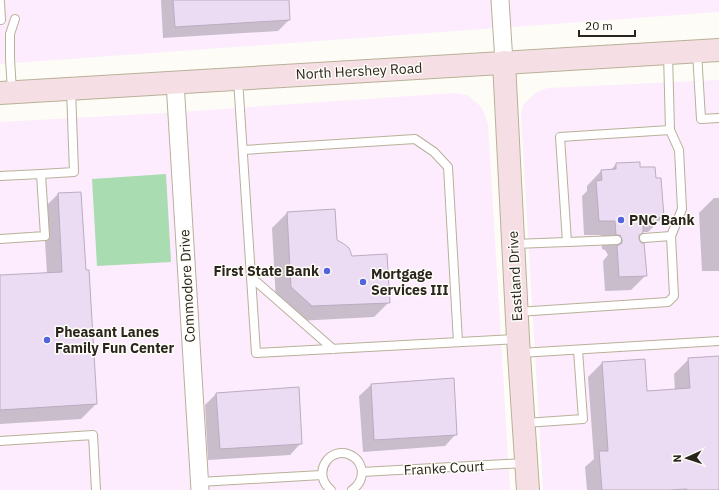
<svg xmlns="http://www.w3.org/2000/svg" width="719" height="490" viewBox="0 0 719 490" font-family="'IBM Plex Sans',sans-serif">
  <rect width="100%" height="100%" fill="#fdfcf7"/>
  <!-- commercial -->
  <g fill="#fcecfe">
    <path d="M 0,0 L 719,0 L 719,12 L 0,64 Z"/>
    <path d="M 719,80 L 719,490 L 543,490 L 521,116 L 523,105 L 537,92 L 548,88 Z"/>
    <path d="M 454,93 L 467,95 L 477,103 L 482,108 L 488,124 L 510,490 L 0,490 L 0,122 L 165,113 Z"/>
  </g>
  <!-- green -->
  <path fill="#a9dcb0" d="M 166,174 L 171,262 L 97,266 L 92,179 Z"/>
  <!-- shadow -->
  <g fill="#0003">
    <path d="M 161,0 L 288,0 L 289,20 L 278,31 L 163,38 Z"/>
    <path d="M 616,164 L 639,168 L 655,179 L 663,217 L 648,232 L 642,232 L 638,237 L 646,275 L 631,290 L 605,291 L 603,261 L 608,255 L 605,250 L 602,249 L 601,235 L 584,235 L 582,196 L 587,191 L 587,186 L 601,171 L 610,171 Z"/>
    <path d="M 58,194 L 85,271 L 88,271 L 96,404 L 81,419 L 0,424 L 0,276 L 47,274 L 43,209 Z"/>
    <path d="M 714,198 L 719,198 L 719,271 L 702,271 L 699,213 Z"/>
    <path d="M 334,210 L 336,241 L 351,257 L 389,302 L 374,317 L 297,321 L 276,302 L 272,228 L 287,213 Z"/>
    <path d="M 719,357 L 719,490 L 587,490 L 585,467 L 594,459 L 588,377 L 603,362 L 646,393 L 675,391 L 674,374 L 689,359 Z"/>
    <path d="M 371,385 L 456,434 L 445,446 L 363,452 L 359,396 Z"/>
    <path d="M 217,393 L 301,443 L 290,455 L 208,460 L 205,405 Z"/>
  </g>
  <!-- building -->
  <g fill="#ecdcf3" stroke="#baacc1">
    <path d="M 173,0 L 289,0 L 290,20 L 175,27 Z"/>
    <path d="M 640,162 L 640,167 L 655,167 L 656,178 L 661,178 L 664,217 L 643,219 L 643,233 L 639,235 L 639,239 L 641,243 L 644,243 L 647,276 L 619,277 L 617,246 L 622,243 L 622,239 L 620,235 L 616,235 L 615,221 L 599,221 L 596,181 L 602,180 L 601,170 L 616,169 L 616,163 Z"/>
    <path d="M 81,192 L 86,270 L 89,270 L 97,404 L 0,410 L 0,275 L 62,272 L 58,193 Z"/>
    <path d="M 335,209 L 337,240 L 344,244 L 349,248 L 352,256 L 387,254 L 390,303 L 312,306 L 291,287 L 287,212 Z"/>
    <path d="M 719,356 L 719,490 L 687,490 L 687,489 L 669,490 L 602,490 L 599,451 L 608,451 L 602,362 L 645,359 L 647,391 L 690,388 L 688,358 Z"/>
    <path d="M 454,378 L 457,435 L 374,440 L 371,384 Z"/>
    <path d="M 299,387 L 302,444 L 220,449 L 216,393 Z"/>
  </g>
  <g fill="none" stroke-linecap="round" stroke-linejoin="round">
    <defs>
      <g id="service">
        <path d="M 0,2 L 1,20"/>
        <path d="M 697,52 L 701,119 L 719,118"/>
        <path d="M 238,79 L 256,353 L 517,339"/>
        <path d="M 12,91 L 10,59 L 10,34 L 15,19"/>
        <path d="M 243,150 L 415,139 L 434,152 L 448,167 L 458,342"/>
        <path d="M 41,174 L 74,172 L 71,89"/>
        <path d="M 0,176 L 41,174 L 45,236 L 0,239"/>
        <path d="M 644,238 L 671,236"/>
        <path d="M 567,242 L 617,240"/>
        <path d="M 514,244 L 567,242 L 560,137 L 670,130 L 668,53"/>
        <path d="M 251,277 L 333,349"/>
        <path d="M 517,312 L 668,302 L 674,296 L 671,236 L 682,209 L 679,150 L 670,130"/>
        <path d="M 520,353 L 719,341"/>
        <path d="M 525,423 L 583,419 L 578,350"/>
        <path d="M 0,441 L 93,435 L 96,490"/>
        <path d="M 362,472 L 525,463"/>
        <path d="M 199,482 L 322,475"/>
        <path d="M 331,490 C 309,472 333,441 355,458 C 359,461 361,466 362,471 C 362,479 358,486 352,490"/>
      </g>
      <g id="minor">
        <path d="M 500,0 L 504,62"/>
        <path d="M 175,82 L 200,490"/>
      </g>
      <g id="secondary">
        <path d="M 504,62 L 518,339 L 528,490"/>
        <path d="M 0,93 L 719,50"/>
      </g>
    </defs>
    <!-- service casing -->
    <use href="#service" stroke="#b9b098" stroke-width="10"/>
    <!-- minor casing -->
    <use href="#minor" stroke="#b9b098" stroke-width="19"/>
    <!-- secondary casing -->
    <use href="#secondary" stroke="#b9b098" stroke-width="24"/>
    <!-- service -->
    <use href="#service" stroke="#fff" stroke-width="8"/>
    <!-- minor -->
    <use href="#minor" stroke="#fff" stroke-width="17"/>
    <!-- secondary -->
    <use href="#secondary" stroke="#f6dfe4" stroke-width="22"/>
  </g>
  <!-- markers -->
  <g fill="#5364da" stroke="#fdfcf7" stroke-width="1.5">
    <circle cx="621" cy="220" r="4"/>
    <circle cx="327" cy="271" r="4"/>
    <circle cx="363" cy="282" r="4"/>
    <circle cx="47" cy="340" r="4"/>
  </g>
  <g text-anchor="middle" stroke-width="3" stroke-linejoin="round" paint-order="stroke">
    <!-- street labels -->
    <g font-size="14" fill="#29251c" stroke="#fdfcf7">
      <text transform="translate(359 71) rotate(-3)" y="5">North Hershey Road</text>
      <text transform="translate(515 276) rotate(-93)" y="5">Eastland Drive</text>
      <text transform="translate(187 286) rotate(-93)" y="5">Commodore Drive</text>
      <text transform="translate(444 468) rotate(-3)" y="5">Franke Court</text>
    </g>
    <!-- poi labels -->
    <g font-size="14" font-weight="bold" fill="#29251c" stroke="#fdfcf7" text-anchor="start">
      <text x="629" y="225">PNC Bank</text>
      <text x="319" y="276" text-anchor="end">First State Bank</text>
      <text x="371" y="279">Mortgage<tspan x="371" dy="16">Services III</tspan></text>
      <text x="55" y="337">Pheasant Lanes<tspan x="55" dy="16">Family Fun Center</tspan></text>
    </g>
  </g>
  <!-- north arrow -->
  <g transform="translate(687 458) rotate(267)" stroke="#fdfcf7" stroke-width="3" paint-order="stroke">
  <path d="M0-3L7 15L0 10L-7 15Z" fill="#29251c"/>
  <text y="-6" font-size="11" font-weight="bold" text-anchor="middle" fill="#29251c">N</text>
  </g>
  <!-- scale -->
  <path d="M579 30v6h56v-6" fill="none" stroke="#29251c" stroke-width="2"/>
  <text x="585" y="30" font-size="12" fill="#29251c" stroke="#fdfcf7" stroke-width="3" paint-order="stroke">20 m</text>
</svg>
